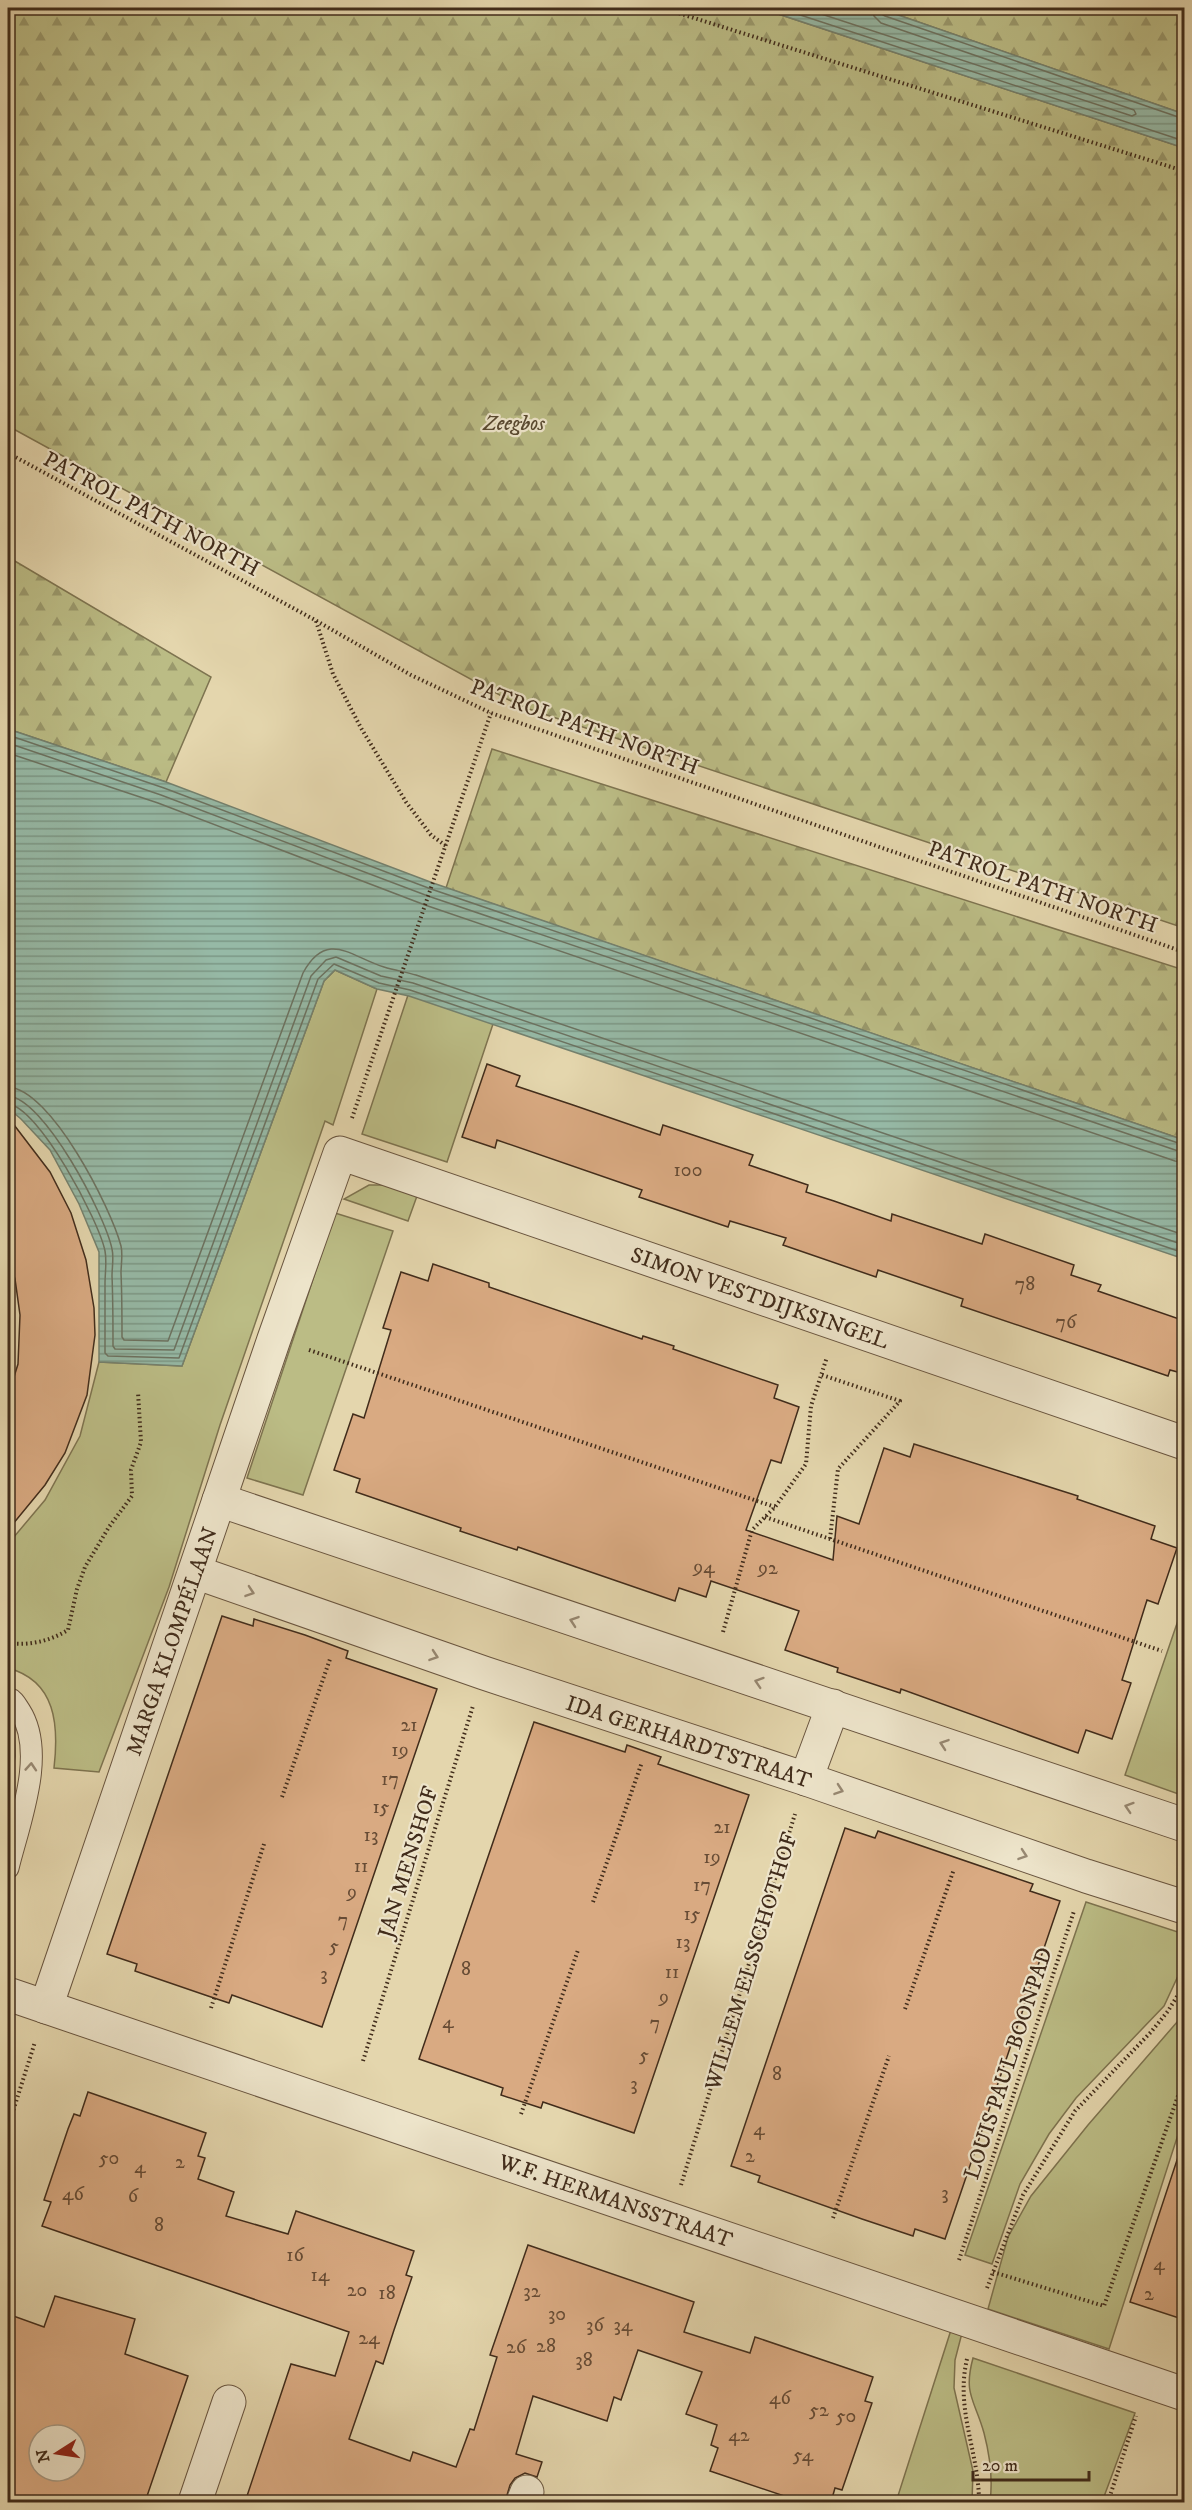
<svg xmlns="http://www.w3.org/2000/svg" width="1192" height="2510" viewBox="0 0 1192 2510" font-family="'IM FELL DW Pica',serif">
  <defs>
    <pattern id="forest-firs" width="22" height="20" patternUnits="userSpaceOnUse" patternTransform="scale(1.5)"><rect width="22" height="20" fill="#bbbc85"/><path d="M5 1l3.5 6h-7zM16 11l3.5 6h-7z" fill="#9a996c"/></pattern>
    <pattern id="water-rules" width="6" height="5" patternUnits="userSpaceOnUse" patternTransform="scale(1.5)"><rect width="6" height="5" fill="#96b9a6"/><path d="M0 2.5h6" fill="none" stroke="#7c9786"/></pattern>
  </defs>
  <rect width="100%" height="100%" fill="#e4d6ad"/>
  <filter id="stains"><feTurbulence type="fractalNoise" baseFrequency=".00333" numOctaves="4"/><feColorMatrix values="0 0 0 0 .2 0 0 0 0 .09 0 0 0 0 .02 0 0 0 .5 -.17"/></filter>
  <radialGradient id="worn" r=".72"><stop offset=".6" stop-color="#630" stop-opacity="0"/><stop offset="1" stop-color="#630" stop-opacity=".3"/></radialGradient>
  <!-- green -->
  <g fill="#bbbc85" stroke="#7e7450" stroke-width="1.5">
    <path d="M 335,970 L 377,989 L 333,1125 L 325,1121 L 220,1425 L 169,1587 L 99,1772 L 54,1768 C 59,1725 56,1681 8,1668 L 8,1544 L 45,1500 L 80,1436 L 99,1362 L 182,1366 L 324,981 Z"/>
    <path d="M 412,983 L 497,1012 L 447,1162 L 362,1134 Z"/>
    <path d="M 369,1185 L 384,1185 L 417,1196 L 408,1221 L 344,1199 Z"/>
    <path d="M 335,1213 L 393,1231 L 303,1495 L 247,1478 Z"/>
    <path d="M 1184,1603 L 1184,1796 L 1125,1775 Z"/>
    <path d="M 8,1723 L 14,1729 L 15,1756 L 8,1804 Z"/>
    <path d="M 1086,1902 L 1184,1934 L 1184,1963 L 1164,2006 L 1076,2098 L 1049,2134 L 1020,2184 L 992,2264 L 965,2255 Z"/>
    <path d="M 1184,2014 L 1184,2116 L 1109,2349 L 988,2309 L 1008,2237 L 1031,2196 L 1088,2125 Z"/>
    <path d="M 951,2330 L 962,2333 L 955,2360 L 954,2388 L 973,2471 L 972,2502 L 896,2502 Z"/>
    <path d="M 973,2358 L 1135,2413 L 1102,2502 L 990,2502 C 993,2479 990,2456 984,2433 C 975,2400 963,2395 973,2358 Z"/>
  </g>
  <!-- forest -->
  <g fill="url(#forest-firs)" stroke="#7e7450" stroke-width="1.5">
    <path d="M 8,8 L 760,8 L 1184,148 L 1184,928 L 520,706 L 8,426 Z"/>
    <path d="M 878,8 L 1184,8 L 1184,114 Z"/>
    <path d="M 8,557 L 211,677 L 166,782 L 8,729 Z"/>
    <path d="M 492,749 L 1184,970 L 1184,1140 L 446,888 Z"/>
  </g>
  <!-- water -->
  <g fill="url(#water-rules)" stroke="#74816e" stroke-width="1.5">
    <path d="M 760,8 L 878,8 L 1184,114 L 1184,148 Z"/>
    <path d="M 8,729 L 166,782 L 433,883 L 1184,1140 L 1184,1259 L 409,996 L 377,989 L 335,970 L 324,981 L 182,1366 L 99,1362 L 99,1252 L 79,1204 L 50,1150 L 21,1119 L 8,1108 Z"/>
  </g>
  <g fill="none" stroke-linecap="round" stroke-linejoin="round">
    <!-- shore -->
    <g stroke="#6c7260" stroke-width="1.5">
      <path d="M 779,8 L 1184,141"/>
      <path d="M 803,8 L 1132,116 L 1136,114 L 1134,110 L 881,23 L 874,16 L 872,8"/>
      <path d="M 880,8 L 880,13 L 885,16 L 1184,119"/>
      <path d="M 8,735 L 164,788 L 431,889 L 1184,1145"/>
      <path d="M 8,743 L 161,795 L 428,896 L 1184,1153"/>
      <path d="M 8,753 L 158,803 L 425,905 L 1175,1161 L 1184,1162"/>
      <path d="M 8,1087 C 51,1089 111,1208 121,1246 C 123,1254 121,1265 121,1273 C 122,1295 122,1316 122,1337 L 124,1340 L 168,1341 L 303,973 C 327,929 351,957 384,967 C 394,970 405,972 416,975 L 1184,1235"/>
      <path d="M 8,1096 C 44,1098 105,1215 112,1249 C 114,1257 112,1268 112,1276 C 113,1300 113,1323 113,1346 L 115,1349 L 174,1350 L 311,976 L 326,960 L 336,957 L 381,976 L 413,983 L 1184,1245"/>
      <path d="M 8,1104 C 39,1107 99,1221 105,1251 C 107,1261 105,1273 105,1284 C 105,1307 105,1330 105,1353 L 108,1356 L 179,1358 L 318,979 L 334,964 L 379,983 L 410,990 L 1184,1253"/>
    </g>
  </g>
  <!-- building -->
  <g fill="#d9aa82" stroke="#412c1b" stroke-width="1.5" fill-rule="evenodd">
    <path d="M 487,1064 L 520,1076 L 516,1086 L 573,1105 L 660,1135 L 663,1125 L 753,1155 L 749,1165 L 808,1185 L 806,1192 L 834,1201 L 891,1221 L 892,1214 L 982,1244 L 985,1234 L 1074,1265 L 1071,1275 L 1101,1285 L 1098,1291 L 1185,1321 L 1185,1374 L 1170,1370 L 1168,1376 L 1121,1360 L 961,1306 L 963,1299 L 878,1270 L 876,1277 L 783,1245 L 786,1238 L 730,1221 L 728,1227 L 639,1197 L 642,1190 L 497,1140 L 495,1148 L 462,1137 Z"/>
    <path d="M 8,1117 L 50,1172 L 71,1213 L 86,1260 L 94,1308 L 95,1335 L 87,1395 L 65,1453 L 45,1485 L 8,1530 L 8,1396 L 18,1364 L 20,1315 L 15,1279 L 8,1257 Z"/>
    <path d="M 433,1264 L 489,1283 L 489,1287 L 642,1339 L 643,1336 L 674,1346 L 673,1349 L 778,1385 L 774,1398 L 799,1407 L 781,1463 L 771,1460 L 746,1530 L 833,1560 L 837,1516 L 859,1524 L 884,1448 L 910,1457 L 914,1444 L 1078,1496 L 1077,1499 L 1155,1526 L 1151,1539 L 1177,1548 L 1158,1604 L 1147,1600 L 1122,1680 L 1131,1683 L 1112,1739 L 1086,1730 L 1078,1753 L 901,1689 L 900,1693 L 837,1672 L 838,1668 L 785,1650 L 799,1611 L 711,1581 L 706,1597 L 679,1588 L 675,1601 L 518,1547 L 517,1550 L 460,1531 L 461,1528 L 356,1492 L 360,1479 L 334,1470 L 353,1414 L 364,1418 L 391,1330 L 383,1328 L 401,1272 L 428,1281 Z"/>
    <path d="M 222,1616 L 253,1626 L 254,1619 L 305,1635 L 348,1651 L 346,1658 L 437,1689 L 322,2027 L 232,1995 L 229,2003 L 208,1996 L 135,1971 L 137,1964 L 107,1954 Z"/>
    <path d="M 534,1722 L 625,1752 L 627,1745 L 661,1757 L 658,1764 L 749,1795 L 634,2133 L 543,2102 L 541,2108 L 501,2095 L 503,2088 L 419,2059 Z"/>
    <path d="M 845,1828 L 875,1838 L 878,1831 L 1033,1884 L 1030,1891 L 1060,1901 L 945,2239 L 915,2229 L 913,2236 L 862,2219 L 758,2182 L 760,2176 L 731,2166 Z"/>
    <path d="M 88,2092 L 206,2133 L 198,2156 L 205,2158 L 198,2179 L 234,2192 L 226,2216 L 288,2234 L 296,2211 L 414,2251 L 406,2275 L 412,2277 L 394,2330 L 383,2364 L 376,2361 L 349,2439 L 410,2461 L 413,2452 L 456,2467 L 470,2429 L 474,2430 L 497,2357 L 490,2355 L 528,2245 L 694,2302 L 684,2332 L 750,2353 L 755,2337 L 873,2377 L 865,2401 L 872,2403 L 842,2490 L 835,2488 L 831,2502 L 802,2502 L 710,2471 L 718,2448 L 711,2445 L 717,2425 L 686,2414 L 702,2372 L 638,2350 L 621,2400 L 614,2397 L 607,2421 L 533,2396 L 516,2454 L 542,2462 L 537,2477 L 525,2473 L 515,2478 L 510,2485 L 505,2502 L 245,2502 L 291,2364 L 335,2376 L 349,2332 L 42,2226 L 51,2202 L 44,2200 L 68,2129 L 74,2114 L 80,2116 Z"/>
    <path d="M 1178,2157 L 1185,2158 L 1185,2320 L 1130,2302 Z"/>
    <path d="M 55,2296 L 135,2319 L 125,2354 L 188,2376 L 145,2502 L 8,2502 L 8,2314 L 44,2327 ZM 39,2435 L 75,2435 L 75,2471 L 39,2471 Z"/>
  </g>
  <g fill="none" stroke-linecap="round" stroke-linejoin="round">
    <defs>
      <path id="lane" d="M 8,1698 C 14,1700 16,1705 20,1711 C 47,1753 19,1823 8,1868"/>
      <g id="street">
        <path d="M 219,1500 L 1184,1825"/>
        <path d="M 195,1572 L 484,1673 L 806,1779 L 1086,1876 L 1184,1907"/>
        <path d="M 806,1779 L 833,1706"/>
        <path d="M 8,1994 L 1184,2394"/>
        <path d="M 46,2007 L 274,1339 L 340,1153 L 1184,1443"/>
        <path d="M 195,2502 L 229,2402"/>
        <path d="M 523,2502 L 527,2492"/>
      </g>
    </defs>
    <!-- lane casing -->
    <use href="#lane" stroke="#6a5640" stroke-width="23"/>
    <!-- street casing -->
    <use href="#street" stroke="#6a5640" stroke-width="35"/>
    <!-- path -->
    <g stroke="#412c1b" stroke-width="4" stroke-dasharray="1.5 3" stroke-linecap="butt">
      <path d="M 662,8 L 1184,171"/>
      <path d="M 8,453 L 315,620 L 411,675 L 491,713 L 1184,952"/>
      <path d="M 316,621 L 333,674 L 361,728 L 406,802 L 431,835 L 446,846"/>
      <path d="M 352,1118 L 491,713"/>
      <path d="M 309,1350 L 775,1507"/>
      <path d="M 822,1375 L 900,1401 L 838,1469 L 830,1539"/>
      <path d="M 765,1517 L 1162,1651"/>
      <path d="M 723,1632 L 752,1530 L 775,1507 L 806,1464 L 811,1406 L 827,1357"/>
      <path d="M 8,1643 C 29,1646 50,1641 68,1630 L 77,1589 L 85,1567 L 109,1527 L 132,1496 L 131,1470 L 141,1442 L 138,1392"/>
      <path d="M 282,1797 L 330,1659"/>
      <path d="M 593,1902 L 642,1762"/>
      <path d="M 211,2008 L 264,1844"/>
      <path d="M 905,2009 L 954,1869"/>
      <path d="M 363,2061 L 473,1706"/>
      <path d="M 521,2114 L 578,1950"/>
      <path d="M 8,2127 L 35,2042"/>
      <path d="M 681,2185 L 795,1814"/>
      <path d="M 833,2218 L 889,2056"/>
      <path d="M 959,2260 L 1074,1911"/>
      <path d="M 993,2272 L 1104,2306 L 1184,2079"/>
      <path d="M 987,2288 L 1023,2195 L 1075,2111 L 1151,2032 L 1168,2011 L 1184,1985"/>
      <path d="M 967,2359 C 955,2410 979,2452 979,2502"/>
      <path d="M 1108,2502 L 1136,2416"/>
    </g>
    <!-- lane -->
    <use href="#lane" stroke="#ede4ca" stroke-width="21"/>
    <!-- street -->
    <use href="#street" stroke="#ede4ca" stroke-width="33"/>
  </g>
  <!-- one-way arrows -->
  <defs><path id="oneway-chevron" d="M-2-3.5L2.5 0L-2 3.5" fill="none" stroke-width="1.6" stroke-linecap="round" stroke-linejoin="round" transform="scale(1.5)"/></defs>
  <g stroke="#978872">
    <use href="#oneway-chevron" transform="translate(250 1592) rotate(19)"/>
    <use href="#oneway-chevron" transform="translate(574 1621) rotate(-161)"/>
    <use href="#oneway-chevron" transform="translate(434 1656) rotate(19)"/>
    <use href="#oneway-chevron" transform="translate(759 1682) rotate(-162)"/>
    <use href="#oneway-chevron" transform="translate(944 1744) rotate(-161)"/>
    <use href="#oneway-chevron" transform="translate(31 1767) rotate(-86)"/>
    <use href="#oneway-chevron" transform="translate(839 1790) rotate(19)"/>
    <use href="#oneway-chevron" transform="translate(1129 1807) rotate(-162)"/>
    <use href="#oneway-chevron" transform="translate(1023 1855) rotate(19)"/>
  </g>
  <g text-anchor="middle" stroke-width="4.5" stroke-linejoin="round" paint-order="stroke">
    <!-- number labels -->
    <g font-size="20" fill="#674c35">
      <text x="688" y="1176">100</text>
      <text x="1025" y="1290">78</text>
      <text x="1066" y="1328">76</text>
      <text x="704" y="1573">94</text>
      <text x="768" y="1574">92</text>
      <text x="409" y="1731">21</text>
      <text x="400" y="1756">19</text>
      <text x="390" y="1785">17</text>
      <text x="381" y="1813">15</text>
      <text x="722" y="1833">21</text>
      <text x="371" y="1841">13</text>
      <text x="712" y="1863">19</text>
      <text x="361" y="1872">11</text>
      <text x="702" y="1891">17</text>
      <text x="352" y="1898">9</text>
      <text x="692" y="1920">15</text>
      <text x="343" y="1926">7</text>
      <text x="683" y="1948">13</text>
      <text x="334" y="1952">5</text>
      <text x="466" y="1975">8</text>
      <text x="672" y="1978">11</text>
      <text x="324" y="1980">3</text>
      <text x="664" y="2003">9</text>
      <text x="448" y="2028">4</text>
      <text x="655" y="2029">7</text>
      <text x="644" y="2061">5</text>
      <text x="777" y="2080">8</text>
      <text x="634" y="2090">3</text>
      <text x="759" y="2135">4</text>
      <text x="750" y="2162">2</text>
      <text x="109" y="2164">50</text>
      <text x="180" y="2168">2</text>
      <text x="140" y="2173">4</text>
      <text x="945" y="2199">3</text>
      <text x="73" y="2200">46</text>
      <text x="133" y="2202">6</text>
      <text x="159" y="2231">8</text>
      <text x="295" y="2261">16</text>
      <text x="1159" y="2270">4</text>
      <text x="320" y="2281">14</text>
      <text x="357" y="2296">20</text>
      <text x="532" y="2297">32</text>
      <text x="387" y="2299">18</text>
      <text x="1149" y="2300">2</text>
      <text x="557" y="2320">30</text>
      <text x="595" y="2331">36</text>
      <text x="623" y="2331">34</text>
      <text x="369" y="2344">24</text>
      <text x="546" y="2352">28</text>
      <text x="516" y="2353">26</text>
      <text x="584" y="2366">38</text>
      <text x="780" y="2404">46</text>
      <text x="819" y="2416">52</text>
      <text x="846" y="2422">50</text>
      <text x="739" y="2441">42</text>
      <text x="803" y="2461">54</text>
    </g>
    <!-- park labels -->
    <g font-size="22" font-style="italic" fill="#594930" stroke="#ede4ca">
      <text x="514" y="430">Zeegbos</text>
    </g>
    <!-- street labels -->
    <g font-size="22" fill="#412c1b" stroke="#ede4ca">
      <text transform="translate(152 513) rotate(28)" y="8">PATROL PATH NORTH</text>
      <text transform="translate(585 726) rotate(20)" y="8">PATROL PATH NORTH</text>
      <text transform="translate(1043 886) rotate(19)" y="8">PATROL PATH NORTH</text>
      <text transform="translate(760 1297) rotate(19)" y="8">SIMON VESTDIJKSINGEL</text>
      <text transform="translate(171 1641) rotate(-71)" y="8">MARGA KLOMPÉLAAN</text>
      <text transform="translate(689 1741) rotate(18)" y="8">IDA GERHARDTSTRAAT</text>
      <text transform="translate(407 1862) rotate(-73)" y="8">JAN MENSHOF</text>
      <text transform="translate(750 1961) rotate(-73)" y="8">WILLEM ELSSCHOTHOF</text>
      <text transform="translate(1007 2063) rotate(-72)" y="8">LOUIS PAUL BOONPAD</text>
      <text transform="translate(616 2200) rotate(19)" y="8">W.F. HERMANSSTRAAT</text>
    </g>
  </g>
  <!-- margin -->
  <rect width="1192" height="2510" fill="none" stroke="#e4d6ad" stroke-width="30"/>
  <rect x="9" y="9" width="1174" height="2492" fill="none" stroke="#412c1b" stroke-width="3"/>
  <rect x="15" y="15" width="1162" height="2480" fill="none" stroke="#412c1b" stroke-width="1.5"/>
  <!-- north arrow -->
  <g transform="translate(57 2453) rotate(258)"><circle r="28" fill="#ede4ca" stroke="#a89a84" stroke-width="1.5"/>
  <path d="M0-4.5L10 22L0 15L-10 22Z" fill="#8f2418"/>
  <text y="-9" font-size="16" font-weight="bold" text-anchor="middle" fill="#412c1b">N</text>
  </g>
  <!-- scale -->
  <path d="M973 2471v9h116v-9" fill="none" stroke="#412c1b" stroke-width="3"/>
  <text x="982" y="2471" font-size="18" fill="#412c1b" stroke="#ede4ca" stroke-width="4.5" paint-order="stroke">20 m</text>
  <rect width="100%" height="100%" filter="url(#stains)"/>
  <rect width="100%" height="100%" fill="url(#worn)"/>
</svg>
